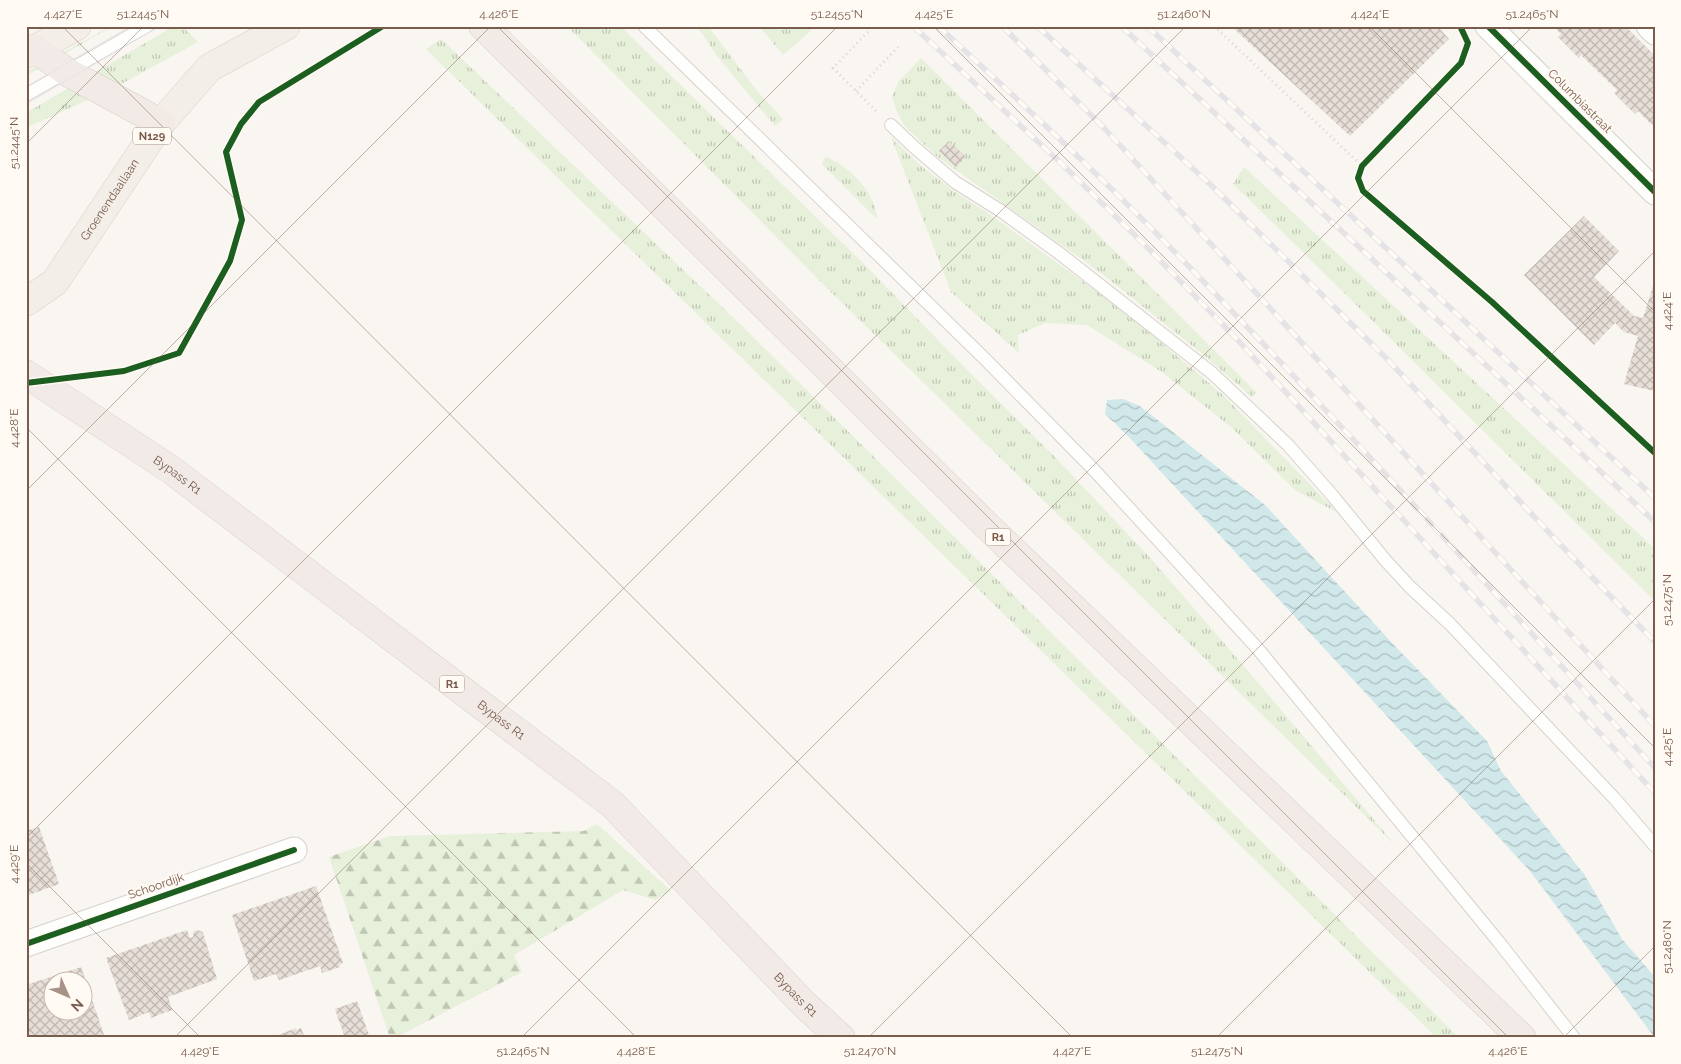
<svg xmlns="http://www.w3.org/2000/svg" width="1681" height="1064" viewBox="0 0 1681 1064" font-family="Raleway,sans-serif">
  <defs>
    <pattern id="grass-tufts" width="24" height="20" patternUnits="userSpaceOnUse" patternTransform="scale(1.25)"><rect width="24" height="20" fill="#e7f0db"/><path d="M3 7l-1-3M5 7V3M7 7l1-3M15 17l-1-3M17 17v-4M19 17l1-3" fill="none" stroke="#c0c6b4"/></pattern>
    <pattern id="forest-firs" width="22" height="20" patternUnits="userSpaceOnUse" patternTransform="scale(1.25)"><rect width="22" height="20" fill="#e7f0db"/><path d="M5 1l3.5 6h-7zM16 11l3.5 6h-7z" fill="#c0c6b4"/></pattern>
    <pattern id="water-waves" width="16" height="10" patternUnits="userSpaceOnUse" patternTransform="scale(1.25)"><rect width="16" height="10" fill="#d0e8ea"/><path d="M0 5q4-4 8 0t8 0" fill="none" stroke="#aebfc0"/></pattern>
    <pattern id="building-cross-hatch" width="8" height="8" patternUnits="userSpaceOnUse" patternTransform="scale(1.25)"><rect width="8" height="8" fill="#e6ded7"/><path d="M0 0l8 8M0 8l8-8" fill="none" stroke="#bfb7b1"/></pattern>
  </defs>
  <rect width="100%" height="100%" fill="#f9f5f0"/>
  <!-- grass -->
  <g fill="url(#grass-tufts)">
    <path d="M 112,26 L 113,26 L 26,76 L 26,72 Z"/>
    <path d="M 174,26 L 182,26 L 198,42 L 114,88 L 26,128 L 26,113 Z"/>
    <path d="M 567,26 L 620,26 L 860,260 L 975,378 L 1054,456 L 1152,560 L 1255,679 L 1396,846 L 832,293 Z"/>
    <path d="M 697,26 L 708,26 L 758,92 L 783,119 L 775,126 L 717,56 Z"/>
    <path d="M 759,26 L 816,26 L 783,55 Z"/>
    <path d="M 441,39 L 741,325 L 1459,1038 L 1437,1038 L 426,49 Z"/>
    <path d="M 921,58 L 1256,392 L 1252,397 L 1205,356 L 1101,273 L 935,155 L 904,125 L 896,110 L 892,96 L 899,81 Z"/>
    <path d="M 891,137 L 921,166 L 954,191 L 998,220 L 1125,312 L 1222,394 L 1338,513 L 1295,490 L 1232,428 L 1162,372 L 1087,325 L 1045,323 L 1018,335 L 1019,353 L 951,292 Z"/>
    <path d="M 825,157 C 842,162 864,182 871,198 C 875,204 876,213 878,220 L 822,164 Z"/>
    <path d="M 1244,167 L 1655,549 L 1655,601 C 1514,462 1375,322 1233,184 Z"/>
  </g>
  <!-- forest -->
  <path fill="url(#forest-firs)" d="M 597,824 L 671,891 L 655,900 L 623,890 L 514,955 L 522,972 L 395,1038 L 390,1038 L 329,857 L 390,836 L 584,831 Z"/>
  <!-- water -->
  <path fill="url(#water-waves)" d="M 1123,399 L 1140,406 L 1265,505 L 1393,644 L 1487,741 L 1501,771 L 1584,874 L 1622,939 L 1655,977 L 1655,1038 L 1530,871 L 1127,435 L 1105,414 L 1107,400 Z"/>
  <!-- building -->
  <g fill="url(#building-cross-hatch)" fill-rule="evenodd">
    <path d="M 1231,26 L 1437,26 L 1449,39 L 1350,136 Z"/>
    <path d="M 1553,26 L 1625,26 L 1655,56 L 1655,128 L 1638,111 L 1635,114 L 1614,93 L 1617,90 L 1581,55 L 1579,58 L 1558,37 L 1561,34 Z"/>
    <path d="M 949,141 L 966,157 L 956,167 L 939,151 Z"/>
    <path d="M 1584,216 L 1619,251 L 1594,277 L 1634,316 L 1643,318 L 1655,280 L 1655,391 L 1624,384 L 1638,336 L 1624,332 L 1615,323 L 1594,345 L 1524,275 Z"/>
    <path d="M 39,827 L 59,884 L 26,896 L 26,831 Z"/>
    <path d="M 316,886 L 343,963 L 339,965 L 340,967 L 322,973 L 320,966 L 279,980 L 276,974 L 254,981 L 232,915 Z"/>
    <path d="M 187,930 L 190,938 L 193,937 L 194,931 L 196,930 L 201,931 L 203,933 L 217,979 L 168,997 L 172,1010 L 151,1018 L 149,1012 L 129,1020 L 106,958 Z"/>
    <path d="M 81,967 L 105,1038 L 26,1038 L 26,985 ZM 52,982 L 82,982 L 82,1012 L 52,1012 Z"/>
    <path d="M 357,1001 L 370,1038 L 345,1038 L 335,1009 Z"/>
    <path d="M 296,1028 L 296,1030 L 301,1028 L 305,1038 L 271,1038 Z"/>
  </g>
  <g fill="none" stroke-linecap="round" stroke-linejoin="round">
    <defs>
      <g id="service">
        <path d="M 644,26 L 986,360 L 1094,470 L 1258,649 L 1498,941 L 1574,1038"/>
        <path d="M 26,95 L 147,26"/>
        <path d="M 891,125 L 914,147 L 955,182 L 1001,211 L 1059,253 L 1212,373 L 1288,445 L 1332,495 L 1386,561 L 1410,587 L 1450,624 L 1615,799 L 1655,846"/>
      </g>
      <g id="minor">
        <path d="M 1488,26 L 1655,192"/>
        <path d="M 1649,26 L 1655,32"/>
        <path d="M 26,944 L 294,850"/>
      </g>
      <g id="primary">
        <path d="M 26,54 L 77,26"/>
        <path id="s1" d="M 26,302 L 55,282 L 161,123 L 209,68 L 286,26"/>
      </g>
      <g id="motorway">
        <path d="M 483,26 L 985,524 L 1522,1038"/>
        <path d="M 35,49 L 67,72 L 161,123"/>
        <path id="s2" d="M 26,374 L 170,469 L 612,804 L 805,1005 L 841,1038"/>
      </g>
    </defs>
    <!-- service casing -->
    <use href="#service" stroke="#d7d1cb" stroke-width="14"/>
    <!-- minor casing -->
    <use href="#minor" stroke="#d7d1cb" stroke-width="27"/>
    <!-- primary casing -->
    <use href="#primary" stroke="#dad1cc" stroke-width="29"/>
    <!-- motorway casing -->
    <use href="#motorway" stroke="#dad1cc" stroke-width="29"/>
    <!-- path -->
    <g stroke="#dcd5d0" stroke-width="3" stroke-dasharray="1 4" stroke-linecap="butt">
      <path d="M 1214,26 L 1362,166"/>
      <path d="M 868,32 L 833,68 L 876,111"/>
      <path d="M 856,91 L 901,44"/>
    </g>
    <!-- service -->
    <use href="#service" stroke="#fefefd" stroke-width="12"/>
    <!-- minor -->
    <use href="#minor" stroke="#fefefd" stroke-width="25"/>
    <!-- primary -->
    <use href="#primary" stroke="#f3eee8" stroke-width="28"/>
    <!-- motorway -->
    <use href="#motorway" stroke="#f2eae7" stroke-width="28"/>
    <!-- tram -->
    <g stroke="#e6e3e7" stroke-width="1">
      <path d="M 26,87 L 131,26"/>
      <path d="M 26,104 L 160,26"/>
    </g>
    <defs>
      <g id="rail">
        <path d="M 913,26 L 1063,165 L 1150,250 L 1233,335 L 1655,793"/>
        <path d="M 938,26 C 1014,96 1091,167 1164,241 C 1332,412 1492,591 1655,768"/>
        <path d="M 1002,26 L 1105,129 L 1655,726"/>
        <path d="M 1037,26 L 1212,186 L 1388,360 L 1556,540 L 1655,642"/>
        <path d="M 1121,26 L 1655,522"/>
        <path d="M 1147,26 L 1655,498"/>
      </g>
    </defs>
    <!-- rail casing -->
    <use href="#rail" stroke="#e6e3e7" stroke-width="5.5"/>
    <!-- rail -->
    <use href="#rail" stroke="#fffaf3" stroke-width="4" stroke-dasharray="11" stroke-linecap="butt"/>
    <defs>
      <g id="cycleway">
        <path d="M 1460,26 L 1468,43 L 1461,63 L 1362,166 L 1358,178 L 1363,191 L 1492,302 L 1655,453"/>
        <path d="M 1488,26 L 1655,192"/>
        <path d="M 26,383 L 124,371 L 179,353 L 230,261 L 242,220 L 226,152 L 241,124 L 259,102 L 383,26"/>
        <path d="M 26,944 L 294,850"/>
      </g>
    </defs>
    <!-- cycleway casing -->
    <use href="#cycleway" stroke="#fffaf3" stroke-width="9"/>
    <!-- cycleway -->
    <use href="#cycleway" stroke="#1b5e20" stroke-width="6"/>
  </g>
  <!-- ticks -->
  <path fill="none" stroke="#7a5c4d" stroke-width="1" stroke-opacity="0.45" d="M 62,26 L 1073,1038M 497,26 L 1509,1038M 933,26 L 1655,748M 1369,26 L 1655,312M 26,144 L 144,26M 26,427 L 637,1038M 26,491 L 491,26M 26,838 L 838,26M 26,863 L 201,1038M 174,1038 L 1186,26M 521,1038 L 1533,26M 868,1038 L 1655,251M 1216,1038 L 1655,599M 1563,1038 L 1655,946"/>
  <g text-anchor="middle" stroke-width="4" stroke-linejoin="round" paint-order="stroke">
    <!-- shield labels -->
    <g fill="#fffaf3" stroke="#a28b7f" stroke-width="1">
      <rect x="133" y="127.5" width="38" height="17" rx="4"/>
      <rect x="985.5" y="528.5" width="25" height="17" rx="4"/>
      <rect x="439.5" y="675.5" width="25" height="17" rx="4"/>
    </g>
    <g font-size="11" font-weight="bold" fill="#7a5c4d">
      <text x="152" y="140">N129</text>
      <text x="998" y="541">R1</text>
      <text x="452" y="688">R1</text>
    </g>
    <!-- street labels -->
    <g font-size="12" fill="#7a5c4d" stroke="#fffaf3">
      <text transform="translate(1580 101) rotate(45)" y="4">Columbiastraat</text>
      <text dy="4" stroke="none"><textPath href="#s1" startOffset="134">Groenendaallaan</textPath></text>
      <text dy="4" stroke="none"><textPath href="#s2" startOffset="182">Bypass R1</textPath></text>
      <text dy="4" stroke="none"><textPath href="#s2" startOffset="588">Bypass R1</textPath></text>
      <text transform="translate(156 886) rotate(-19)" y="4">Schoordijk</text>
      <text dy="4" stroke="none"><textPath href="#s2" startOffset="992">Bypass R1</textPath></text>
    </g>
  </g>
  <!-- border -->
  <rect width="1681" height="1064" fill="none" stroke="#fffaf3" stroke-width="55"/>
  <!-- north arrow -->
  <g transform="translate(68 996) rotate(135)"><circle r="24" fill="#fffaf3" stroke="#cabbb1"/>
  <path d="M0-4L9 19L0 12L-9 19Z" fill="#a69286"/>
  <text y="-8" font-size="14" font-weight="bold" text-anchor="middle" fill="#7a5c4d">N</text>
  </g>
  <rect x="28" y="28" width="1626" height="1008" fill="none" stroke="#7a5c4d" stroke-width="2"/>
  <g font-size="12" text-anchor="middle" fill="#7a5c4d">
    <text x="63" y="18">4.427°E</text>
    <text x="143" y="18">51.2445°N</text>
    <text x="499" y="18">4.426°E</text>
    <text x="837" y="18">51.2455°N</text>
    <text x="934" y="18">4.425°E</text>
    <text x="1184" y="18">51.2460°N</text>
    <text x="1370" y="18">4.424°E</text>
    <text x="1532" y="18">51.2465°N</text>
    <text transform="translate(14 143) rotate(-90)" y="4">51.2445°N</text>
    <text transform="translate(1667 311) rotate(-90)" y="4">4.424°E</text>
    <text transform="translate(14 428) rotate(-90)" y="4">4.428°E</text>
    <text transform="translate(1667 600) rotate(-90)" y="4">51.2475°N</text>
    <text transform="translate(1667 747) rotate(-90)" y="4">4.425°E</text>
    <text transform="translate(14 864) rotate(-90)" y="4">4.429°E</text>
    <text transform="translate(1667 947) rotate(-90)" y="4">51.2480°N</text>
    <text x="200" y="1055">4.429°E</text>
    <text x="523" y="1055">51.2465°N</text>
    <text x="636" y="1055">4.428°E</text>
    <text x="870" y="1055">51.2470°N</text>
    <text x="1072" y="1055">4.427°E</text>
    <text x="1217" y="1055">51.2475°N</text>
    <text x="1508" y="1055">4.426°E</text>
  </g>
</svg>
